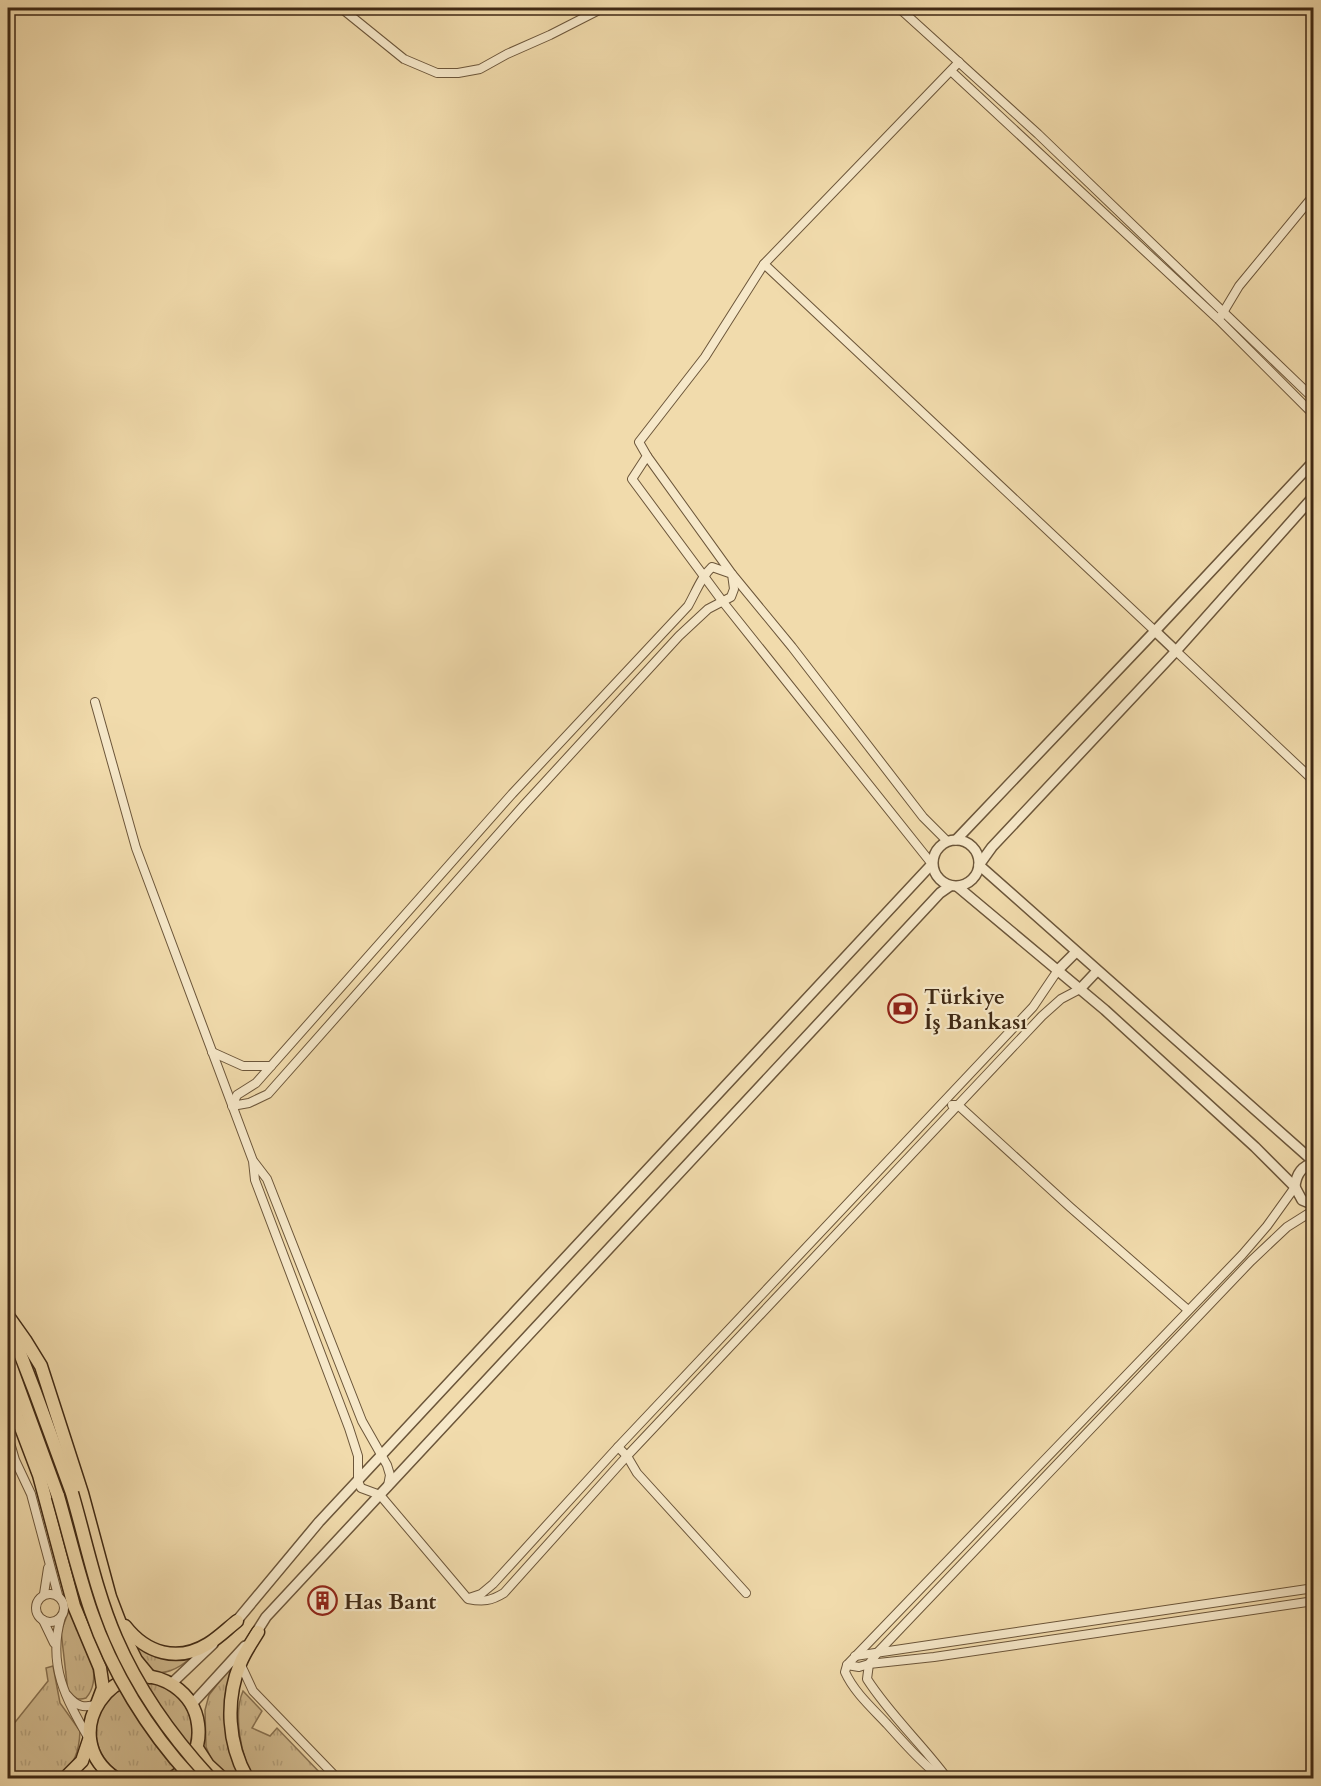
<svg xmlns="http://www.w3.org/2000/svg" width="1321" height="1786" viewBox="0 0 1321 1786" font-family="Cardo,serif">
  <defs>
    <pattern id="grass-tufts" width="24" height="20" patternUnits="userSpaceOnUse" patternTransform="scale(1.5)"><rect width="24" height="20" fill="#d3bd92"/><path d="M3 7l-1-3M5 7V3M7 7l1-3M15 17l-1-3M17 17v-4M19 17l1-3" fill="none" stroke="#b6a27d"/></pattern>
  </defs>
  <rect width="100%" height="100%" fill="#f1dbac"/>
  <filter id="stains"><feTurbulence type="fractalNoise" baseFrequency=".00333" numOctaves="4"/><feColorMatrix values="0 0 0 0 .2 0 0 0 0 .09 0 0 0 0 .02 0 0 0 .5 -.17"/></filter>
  <radialGradient id="worn" r=".72"><stop offset=".6" stop-color="#630" stop-opacity="0"/><stop offset="1" stop-color="#630" stop-opacity=".3"/></radialGradient>
  <!-- grass -->
  <g fill="url(#grass-tufts)" stroke="#897353" stroke-width="1.5">
    <path d="M 70,1608 C 80,1633 107,1675 86,1698 C 77,1701 74,1697 68,1692 L 61,1631 Z"/>
    <path d="M 131,1640 L 193,1656 C 181,1667 160,1681 145,1666 C 139,1660 135,1648 131,1640 Z"/>
    <path d="M 239,1656 C 235,1665 231,1673 228,1682 C 219,1713 229,1749 241,1778 L 227,1778 L 212,1761 L 206,1747 L 205,1710 L 209,1695 Z"/>
    <path d="M 53,1666 L 60,1703 L 80,1731 C 78,1784 48,1778 8,1778 L 8,1731 L 48,1681 L 46,1668 Z"/>
    <circle cx="144" cy="1731" r="48"/>
    <path d="M 243,1691 L 262,1711 L 252,1728 L 270,1736 L 277,1728 L 325,1778 L 253,1778 C 241,1756 233,1714 243,1691 Z"/>
  </g>
  <g fill="none" stroke-linecap="round" stroke-linejoin="round">
    <defs>
      <g id="minor">
        <path d="M 341,8 L 404,59 L 437,73 L 458,73 L 480,69 L 507,54 L 550,35 L 603,8"/>
        <path d="M 899,8 L 1038,134 L 1314,399"/>
        <path d="M 951,71 L 1218,319 L 1314,415"/>
        <path d="M 764,264 L 1155,631"/>
        <path d="M 1221,316 L 1239,286 L 1314,195"/>
        <path d="M 647,456 L 732,574 L 792,647 L 923,817 L 947,841"/>
        <path d="M 712,567 L 732,574 L 734,589 L 731,597 L 708,609 L 679,636 L 524,805 L 268,1094 L 249,1103 L 232,1106 L 237,1095 L 256,1083 L 512,794 L 688,606 C 696,592 701,577 712,567 Z"/>
        <path d="M 1176,651 L 1314,781"/>
        <path d="M 95,702 L 136,848 L 253,1161 L 255,1180 L 349,1428 L 358,1456 L 358,1481 L 361,1488 L 380,1495 L 468,1599 C 483,1602 491,1601 504,1593 L 627,1456 L 1042,1016 L 1061,999 L 1080,989"/>
        <path d="M 932,864 L 723,602 L 632,479 L 647,456 L 639,442 L 705,357 L 764,264 L 959,62"/>
        <path d="M 212,1052 L 243,1066 L 271,1066"/>
        <path d="M 952,1105 L 958,1105 L 1070,1207 L 1188,1310"/>
        <path d="M 254,1162 L 267,1179 L 362,1421 L 387,1465 L 390,1475 L 388,1486"/>
        <path d="M 8,1436 L 15,1460 L 31,1494 L 58,1595"/>
        <path d="M 618,1447 L 627,1456 L 637,1473 L 746,1593"/>
        <circle cx="50" cy="1608" r="14"/>
        <path d="M 44,1594 L 48,1568"/>
        <path d="M 469,1598 L 481,1594 L 493,1584 L 618,1447 L 1033,1007 L 1058,970"/>
        <path d="M 61,1617 C 47,1665 66,1699 89,1739"/>
        <path d="M 43,1620 L 54,1643"/>
        <path d="M 855,1656 L 1314,1588"/>
        <path d="M 240,1663 L 253,1691 L 337,1778"/>
        <path d="M 847,1665 L 859,1667 L 869,1664 L 934,1657 L 1314,1601"/>
        <path d="M 67,1695 C 76,1706 84,1709 97,1704"/>
        <path d="M 941,1778 C 921,1762 904,1743 887,1724 C 872,1708 854,1692 845,1672 L 847,1665 L 1242,1255 L 1267,1226 L 1295,1187"/>
        <path d="M 947,1778 C 922,1744 890,1715 867,1679 L 869,1664 L 878,1652 L 1251,1261 L 1287,1227 L 1314,1210"/>
      </g>
      <g id="tertiary">
        <path d="M 1314,496 L 1176,651 L 992,847 L 979,865 L 1314,1162"/>
        <path d="M 1155,631 L 1176,651"/>
        <circle cx="956" cy="863" r="23"/>
        <path d="M 956,840 L 1155,631 L 1314,461"/>
        <path d="M 958,887 L 1105,1010 L 1255,1147 L 1295,1187 L 1302,1200 L 1314,1205"/>
        <path d="M 1058,970 L 1076,952"/>
        <path d="M 1080,989 L 1097,971"/>
        <path d="M 1295,1187 C 1296,1175 1301,1166 1314,1163"/>
        <path d="M 234,1624 L 319,1522 L 932,864"/>
        <path d="M 254,1636 L 266,1617 L 940,893 L 950,886"/>
        <path d="M 171,1684 L 213,1644"/>
        <path d="M 192,1704 L 245,1646"/>
      </g>
      <g id="trunk">
        <path d="M 8,1316 L 25,1340 L 41,1366 L 82,1493 L 110,1597 L 128,1644 L 136,1660 L 150,1677"/>
        <path d="M 9,1325 L 35,1392 L 72,1493"/>
        <path d="M 8,1359 L 58,1496"/>
        <path d="M 8,1386 L 17,1417 L 39,1475 L 74,1606 L 100,1668 L 103,1688 L 97,1704"/>
        <path d="M 125,1626 C 146,1653 177,1663 208,1644 C 218,1638 227,1629 237,1621"/>
        <path d="M 197,1748 L 208,1765 L 222,1778"/>
        <path d="M 65,1778 L 82,1761 L 89,1740"/>
        <path d="M 115,1778 C 54,1736 115,1647 174,1686 C 187,1695 196,1708 198,1724 C 201,1746 192,1765 173,1778"/>
        <path d="M 247,1778 C 228,1744 225,1701 240,1664 C 244,1653 252,1642 258,1632"/>
      </g>
    </defs>
    <!-- minor casing -->
    <use href="#minor" stroke="#6c563a" stroke-width="10"/>
    <!-- tertiary casing -->
    <use href="#tertiary" stroke="#6c563a" stroke-width="12"/>
    <!-- trunk casing -->
    <use href="#trunk" stroke="#3f2914" stroke-width="15"/>
    <!-- minor -->
    <use href="#minor" stroke="#f6e8c9" stroke-width="8"/>
    <!-- tertiary -->
    <use href="#tertiary" stroke="#f6e8c9" stroke-width="9"/>
    <!-- trunk -->
    <use href="#trunk" stroke="#f1dbac" stroke-width="12"/>
    <defs>
      <g id="trunk-bridge">
        <path d="M 72,1493 C 86,1541 96,1592 116,1638 C 139,1691 171,1736 210,1778"/>
        <path d="M 58,1496 C 69,1534 78,1573 91,1611 C 112,1672 148,1731 192,1778"/>
      </g>
    </defs>
    <!-- trunk-bridge casing -->
    <use href="#trunk-bridge" stroke="#3f2914" stroke-width="15" stroke-linecap="butt"/>
    <!-- trunk-bridge -->
    <use href="#trunk-bridge" stroke="#f1dbac" stroke-width="12"/>
  </g>
  <!-- icons -->
  <defs>
    <symbol id="bank-ring" viewBox="-11 -11 22 22"><circle r="9.5" fill="#f6e8c9" stroke="#8f2418" stroke-width="1.5"/><path d="M-6-4H6V4H-6ZM0-2.3a2.3 2.3 0 1 0 0 4.6a2.3 2.3 0 1 0 0-4.6Z" fill="#8f2418"/></symbol>
    <symbol id="building-ring" viewBox="-11 -11 22 22"><circle r="9.5" fill="#f6e8c9" stroke="#8f2418" stroke-width="1.5"/><path d="M-4-6H4V6H1V3H-1V6H-4ZM-2.5-4.3h1.7v1.8h-1.7ZM.8-4.3h1.7v1.8H.8ZM-2.5-1h1.7V.8h-1.7ZM.8-1h1.7V.8H.8Z" fill="#8f2418"/></symbol>
  </defs>
  <g fill-rule="evenodd">
    <use href="#bank-ring" x="886" y="992" width="33" height="33"/>
    <use href="#building-ring" x="306" y="1584" width="33" height="33"/>
  </g>
  <g text-anchor="middle" stroke-width="4.5" stroke-linejoin="round" paint-order="stroke">
    <!-- poi labels -->
    <g font-size="22" font-weight="bold" fill="#3f2914" stroke="#f6e8c9" text-anchor="start">
      <text x="924" y="1004">Türkiye<tspan x="924" dy="25">İş Bankası</tspan></text>
      <text x="344" y="1609">Has Bant</text>
    </g>
  </g>
  <!-- margin -->
  <rect width="1321" height="1786" fill="none" stroke="#f1dbac" stroke-width="30"/>
  <rect x="9" y="9" width="1303" height="1768" fill="none" stroke="#3f2914" stroke-width="3"/>
  <rect x="15" y="15" width="1291" height="1756" fill="none" stroke="#3f2914" stroke-width="1.5"/>
  <rect width="100%" height="100%" filter="url(#stains)"/>
  <rect width="100%" height="100%" fill="url(#worn)"/>
</svg>
